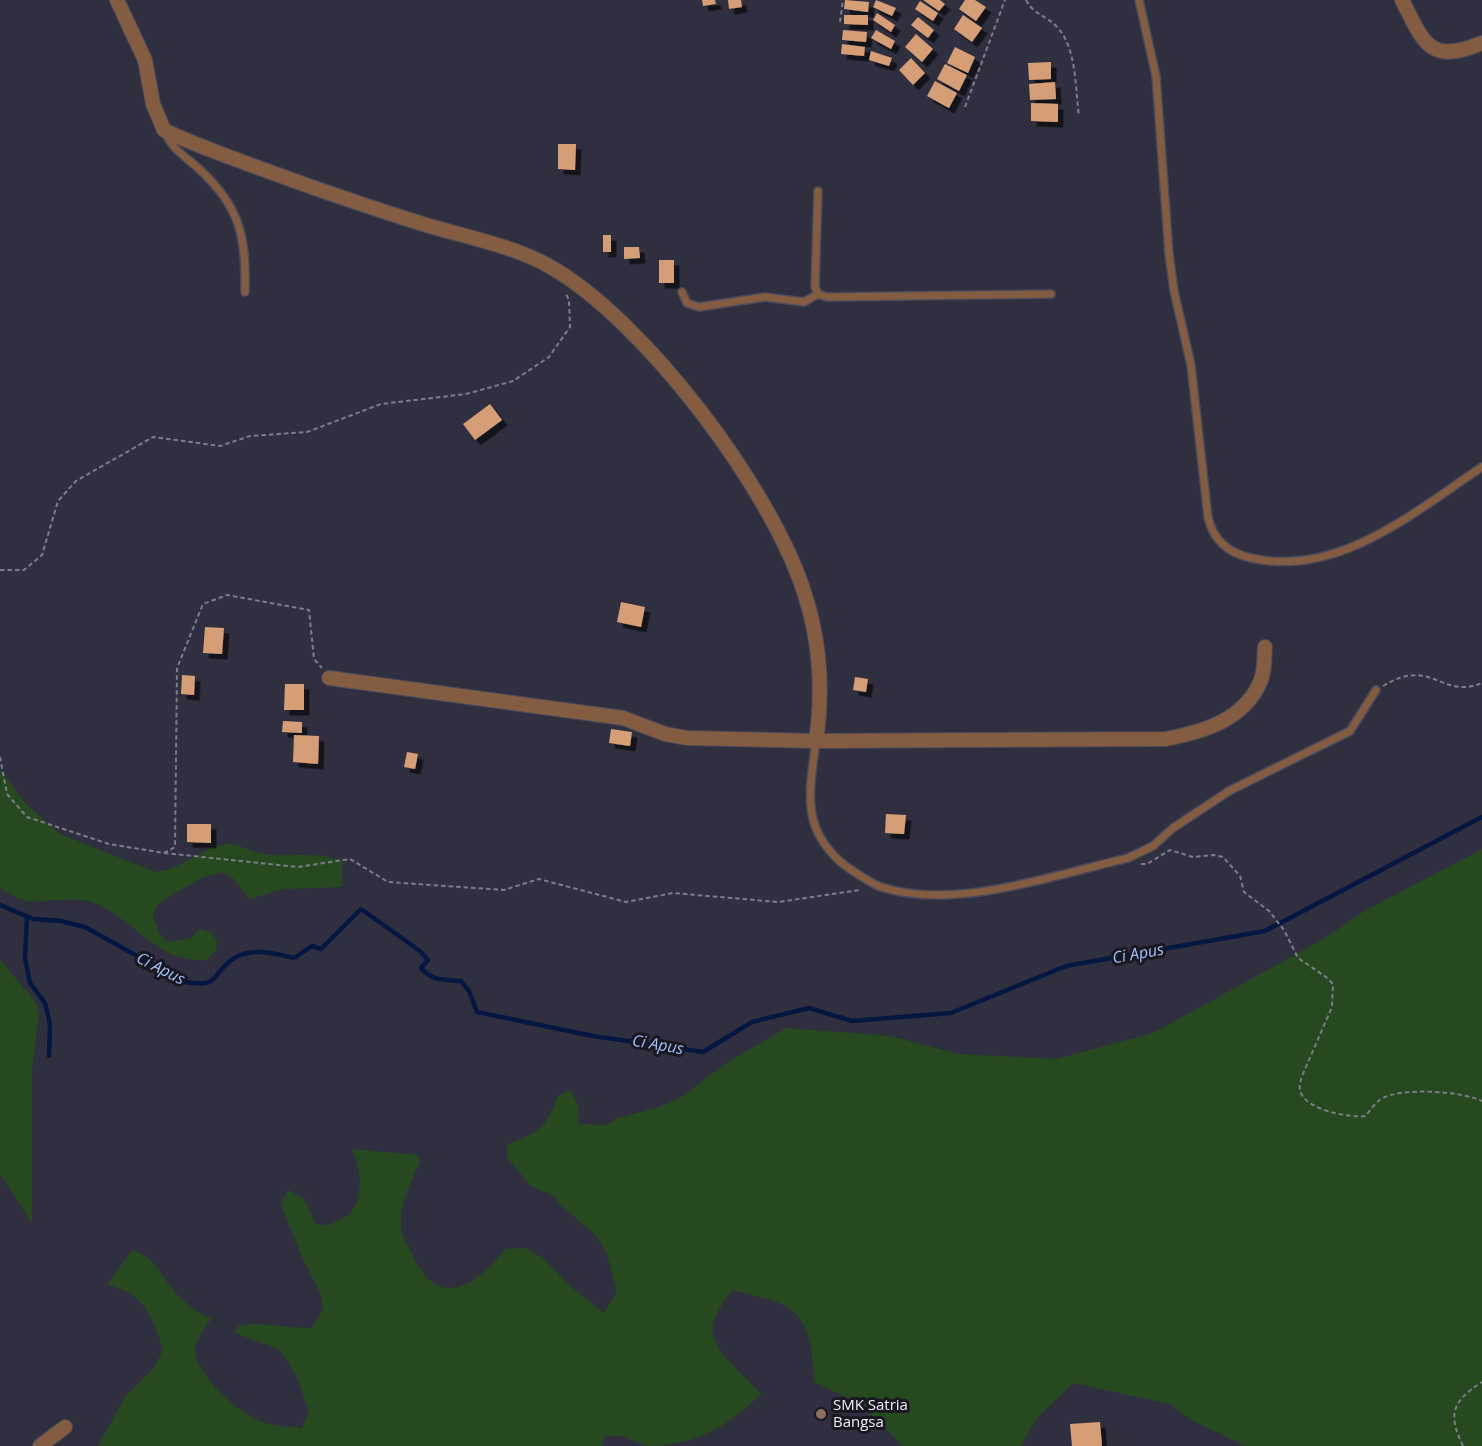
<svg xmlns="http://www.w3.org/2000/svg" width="1482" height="1446" viewBox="0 0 1482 1446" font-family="'Open Sans',sans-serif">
  <defs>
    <filter id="shadow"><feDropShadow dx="5.5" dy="5.5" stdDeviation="0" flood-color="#0009"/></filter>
  </defs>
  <rect width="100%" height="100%" fill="#302f40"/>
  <!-- green -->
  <g fill="#264920">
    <path d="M 0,769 L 24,802 L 60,834 L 156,872 C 180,869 198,852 220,845 C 233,841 247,850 260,853 C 288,859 315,850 342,861 L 342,887 L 284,889 L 249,899 L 232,877 L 220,872 L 202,878 L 173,894 L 158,904 L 153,916 L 158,931 L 167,942 L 192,938 L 199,929 L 210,932 L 217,940 L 216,950 L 206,960 C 158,963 138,924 101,906 C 77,894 53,903 28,901 C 19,900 11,895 3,890 L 0,887 Z"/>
    <path d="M 1482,849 L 1482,1446 L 1246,1446 L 1191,1420 L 1170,1404 L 1073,1383 L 1038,1417 L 1021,1446 L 902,1446 C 870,1410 857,1401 814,1382 C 813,1356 812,1321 785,1306 C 770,1298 748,1295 732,1290 C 726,1299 716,1312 713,1323 C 706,1347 747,1377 761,1394 C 731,1424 696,1446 649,1446 C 631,1442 626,1433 605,1436 L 602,1446 L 98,1446 L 125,1397 L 154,1368 L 163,1350 C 153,1317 143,1292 107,1285 L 132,1250 C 158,1258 159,1275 176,1293 C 186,1305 197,1311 211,1319 C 206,1327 196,1339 195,1348 C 194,1374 238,1412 260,1421 C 272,1426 289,1427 302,1428 L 309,1411 L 297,1377 L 280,1350 L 235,1333 L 238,1326 C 264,1321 286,1329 312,1328 L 323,1310 L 321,1295 L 301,1255 L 281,1204 L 288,1190 L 304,1199 L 315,1223 L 325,1226 C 333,1222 348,1218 353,1209 C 364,1191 360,1167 352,1149 L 418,1155 L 420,1163 C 410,1182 397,1211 402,1233 C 404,1240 409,1248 412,1254 C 437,1311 476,1287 505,1249 L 525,1248 L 543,1258 L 572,1288 L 604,1313 L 617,1291 L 606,1251 L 594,1234 L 558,1203 L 556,1197 L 531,1186 L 507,1158 L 507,1144 C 539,1133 546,1128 558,1096 L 570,1090 L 578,1104 L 579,1124 L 607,1125 L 618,1118 L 659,1107 L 683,1096 L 723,1065 L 786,1028 L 890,1036 L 959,1054 L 1056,1059 L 1153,1033 L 1320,941 L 1366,910 Z"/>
    <path d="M 0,960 L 35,1001 L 39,1015 L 32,1069 L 32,1223 L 0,1174 Z"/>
  </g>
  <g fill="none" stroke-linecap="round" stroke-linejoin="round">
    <!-- stream -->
    <g stroke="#041642" stroke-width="4.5">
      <path d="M 0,905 L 33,919 L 61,921 L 85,927 L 184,982 C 221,987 208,979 230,961 C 248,946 274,953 294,958 L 312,946 L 321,949 L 361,909 L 420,951 L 428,960 L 421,968 C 432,981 444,980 461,981 L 469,991 L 477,1012 L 593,1036 L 703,1052 L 752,1022 L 809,1008 L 852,1021 L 951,1013 L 1066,966 L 1265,931 L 1482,817"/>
      <path d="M 27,916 L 25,958 L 30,983 L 45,1003 L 50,1024 L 49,1056"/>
    </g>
  </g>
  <!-- building -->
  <g fill="#d69e76" filter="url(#shadow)">
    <path d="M 702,0 L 715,0 L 716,4 L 703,6 Z"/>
    <path d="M 728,0 L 741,0 L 742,7 L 729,9 Z"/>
    <path d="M 845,0 L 869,2 L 868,12 L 844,9 Z"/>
    <path d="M 876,0 L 896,8 L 892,16 L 873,7 Z"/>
    <path d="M 923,0 L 940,0 L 945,4 L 939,11 Z"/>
    <path d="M 965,0 L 975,0 L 986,7 L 976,21 L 959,9 Z"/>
    <path d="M 920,1 L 938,13 L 933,21 L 915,9 Z"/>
    <path d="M 877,13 L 895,25 L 891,32 L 873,20 Z"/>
    <path d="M 844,15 L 868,15 L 868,25 L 844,24 Z"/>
    <path d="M 963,15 L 982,28 L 972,42 L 954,29 Z"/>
    <path d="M 918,17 L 934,30 L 928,38 L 911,25 Z"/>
    <path d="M 843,30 L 867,32 L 866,42 L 842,40 Z"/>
    <path d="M 876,30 L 895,41 L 891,49 L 871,38 Z"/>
    <path d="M 916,34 L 933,49 L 922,62 L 905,47 Z"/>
    <path d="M 842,44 L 865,47 L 864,56 L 841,54 Z"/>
    <path d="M 955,47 L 975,57 L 968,73 L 947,63 Z"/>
    <path d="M 871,51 L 892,58 L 889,66 L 869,60 Z"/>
    <path d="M 911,58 L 925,73 L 913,85 L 899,70 Z"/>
    <path d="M 1051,62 L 1051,79 L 1029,80 L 1028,63 Z"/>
    <path d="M 945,64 L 967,75 L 959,91 L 937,79 Z"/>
    <path d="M 935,81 L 957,93 L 949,108 L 927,96 Z"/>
    <path d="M 1055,82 L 1056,99 L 1030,100 L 1029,84 Z"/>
    <path d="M 1031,103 L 1058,104 L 1058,122 L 1031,121 Z"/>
    <path d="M 558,144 L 576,144 L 575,170 L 558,169 Z"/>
    <rect x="603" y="235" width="8" height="17"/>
    <path d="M 624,247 L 639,247 L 640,258 L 624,259 Z"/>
    <rect x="659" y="260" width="15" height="23"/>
    <path d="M 490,404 L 502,420 L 475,440 L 463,424 Z"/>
    <path d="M 621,602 L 645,607 L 641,627 L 617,622 Z"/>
    <path d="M 205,627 L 224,628 L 222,654 L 203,653 Z"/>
    <path d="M 182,675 L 195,676 L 194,695 L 181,694 Z"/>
    <path d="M 855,677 L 868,679 L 866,692 L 853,690 Z"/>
    <path d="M 285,684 L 304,684 L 304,710 L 284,710 Z"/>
    <path d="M 283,721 L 302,722 L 302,733 L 282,732 Z"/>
    <path d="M 611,729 L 632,732 L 630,746 L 609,743 Z"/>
    <path d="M 294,735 L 319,736 L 318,764 L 293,762 Z"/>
    <path d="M 407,752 L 418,754 L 415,769 L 404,767 Z"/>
    <path d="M 886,814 L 906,815 L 904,834 L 885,833 Z"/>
    <path d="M 187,824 L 211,824 L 211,843 L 187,842 Z"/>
    <path d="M 1100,1422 L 1102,1446 L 1072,1446 L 1070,1424 Z"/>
  </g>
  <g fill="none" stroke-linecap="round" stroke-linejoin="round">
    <defs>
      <g id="service">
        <path d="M 1139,0 L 1156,76 L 1169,254 L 1174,291 L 1191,365 L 1208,517 C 1213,540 1228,553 1251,558 C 1338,578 1414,512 1482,467"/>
        <path d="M 165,131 C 171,149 185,156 198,168 C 241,207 246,237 245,292"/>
        <path d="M 818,191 L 815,287 L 818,294 L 827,297 L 1051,294"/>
        <path d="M 682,292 L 687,303 L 699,307 L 765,297 L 804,302 L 818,294"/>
        <path d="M 816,741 C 813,765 807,795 813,819 C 818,840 835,860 853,871 C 862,877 872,884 881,887 C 955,911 1054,875 1128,858 L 1153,846 L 1173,828 L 1229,791 L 1350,731 L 1376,690"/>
      </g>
      <g id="minor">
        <path d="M 117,0 L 145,60 L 153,104 L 164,130 C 192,144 222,154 251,165 C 308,186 365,206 423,224 C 465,237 511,245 549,266 C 644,319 773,491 805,595 C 820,642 823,693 816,741 L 1165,739 C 1203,732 1245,720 1261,680 C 1265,670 1264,657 1265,647"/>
        <path d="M 1402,0 C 1424,43 1429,65 1482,43"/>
        <path d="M 329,678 L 623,718 L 665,734 L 687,738 L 816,741"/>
        <path d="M 40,1446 L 65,1427"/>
      </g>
    </defs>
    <!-- service casing -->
    <use href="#service" stroke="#4b4a5a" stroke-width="10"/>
    <!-- minor casing -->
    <use href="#minor" stroke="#4b4a5a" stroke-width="16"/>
    <!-- path -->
    <g stroke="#7d7c8a" stroke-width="2" stroke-dasharray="4.5 3" stroke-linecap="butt">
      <path d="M 1026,0 C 1035,16 1046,15 1057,27 C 1077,48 1075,88 1079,116"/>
      <path d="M 840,22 L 843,0"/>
      <path d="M 965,107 L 1005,0"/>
      <path d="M 0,570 L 24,570 L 42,555 L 58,501 L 76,481 L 153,437 L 220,446 L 250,436 L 307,432 L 381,404 L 466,394 L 513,381 L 549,357 L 570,327 L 569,300 L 566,294"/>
      <path d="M 1383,686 C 1432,656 1441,700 1482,683"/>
      <path d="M 0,757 L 7,794 L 27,817 L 109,844 L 164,853 L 175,847 L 177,668 L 203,604 L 227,595 L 309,610 L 314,659 L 322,668"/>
      <path d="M 164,853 L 298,867 L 350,859 L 388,882 L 504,890 L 539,879 L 626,902 L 673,893 L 778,902 L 860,890"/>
      <path d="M 1141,864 L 1147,864 L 1170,850 L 1193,857 L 1214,855 L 1223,857 L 1240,876 L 1244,892 L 1269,911 L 1284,930 L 1298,958 L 1326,977 L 1333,984 L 1332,1007 L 1302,1076 C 1300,1083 1298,1088 1302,1095 C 1310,1110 1349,1118 1365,1116 C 1370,1111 1375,1103 1381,1099 C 1400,1087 1462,1091 1482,1101"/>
      <path d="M 1463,1446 C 1447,1413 1453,1401 1482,1382"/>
    </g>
    <!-- service -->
    <use href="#service" stroke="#845c42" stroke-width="7"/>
    <!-- minor -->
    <use href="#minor" stroke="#845c42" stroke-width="14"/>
  </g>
  <!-- markers -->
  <circle fill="#8d6e63" stroke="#191820" stroke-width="2" cx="821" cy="1414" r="6"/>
  <g text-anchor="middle" stroke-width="6" stroke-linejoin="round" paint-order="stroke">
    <!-- poi labels -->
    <g font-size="15" fill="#eeedf8" stroke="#191820" text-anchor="start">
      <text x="833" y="1410">SMK Satria<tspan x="833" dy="17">Bangsa</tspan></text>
    </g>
    <!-- water labels -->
    <g font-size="16" font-style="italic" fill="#a1c2ff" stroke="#191820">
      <text transform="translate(1138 953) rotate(-10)" y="6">Ci Apus</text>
      <text transform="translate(161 968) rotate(27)" y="6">Ci Apus</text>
      <text transform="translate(658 1044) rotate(10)" y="6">Ci Apus</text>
    </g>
  </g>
</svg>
